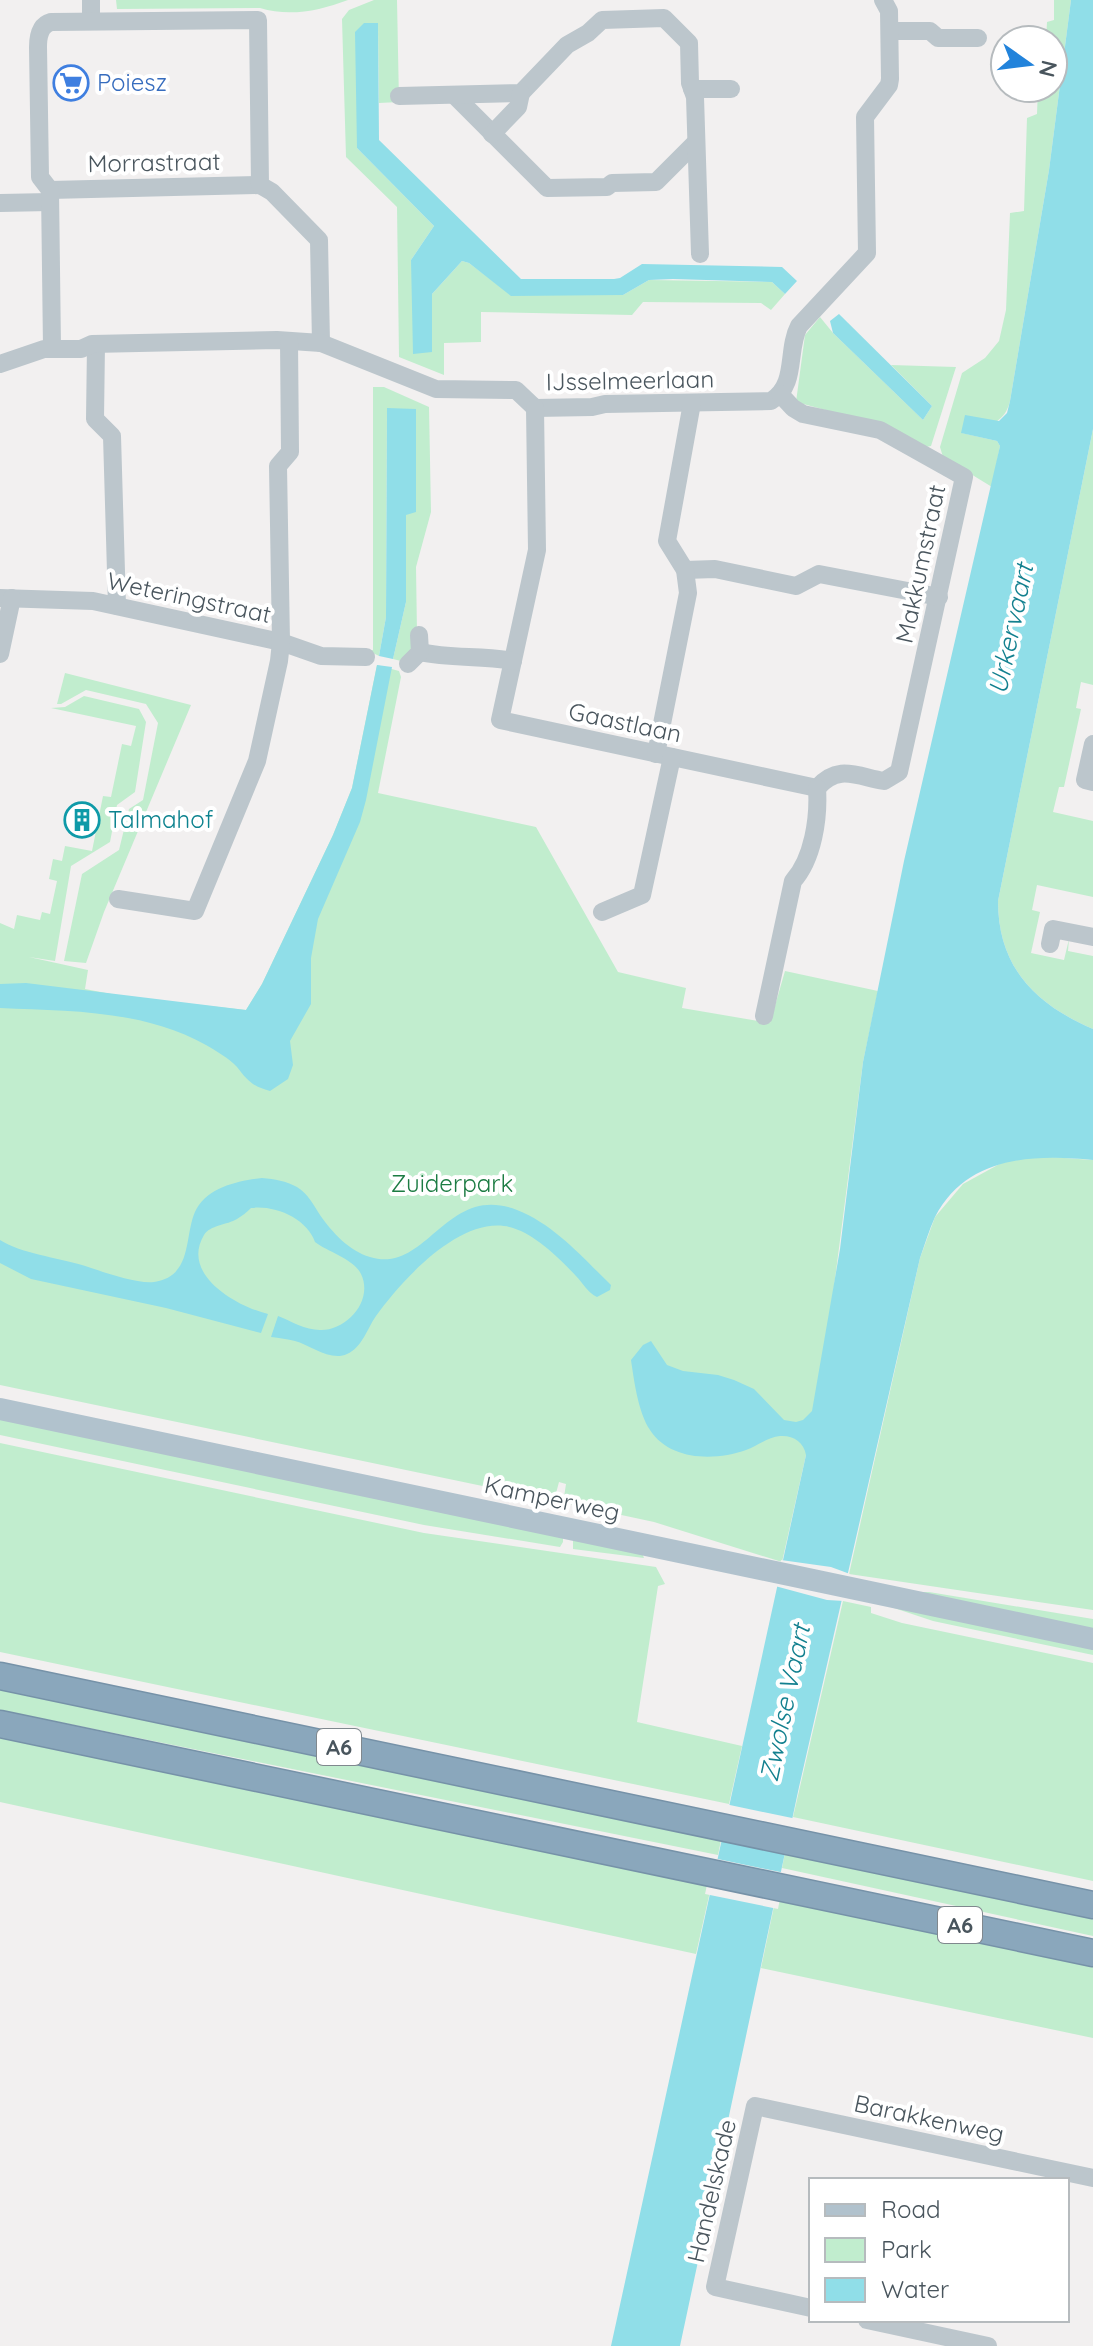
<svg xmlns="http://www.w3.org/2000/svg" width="1093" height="2346" viewBox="0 0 1093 2346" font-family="Quicksand,sans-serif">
  <rect width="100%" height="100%" fill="#f2f0f0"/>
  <!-- green -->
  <g fill="#c1edce">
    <path d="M 116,0 L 348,0 C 319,11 289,17 260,8 L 117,9 Z"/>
    <path d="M 374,0 L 397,0 L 399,102 L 379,103 L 378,23 L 357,148 L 434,226 L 411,260 L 432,352 L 432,294 L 462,261 L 469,263 L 511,295 L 623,295 L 649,280 L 772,282 L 785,294 L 771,310 L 761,303 L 643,302 L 632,315 L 481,312 L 481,342 L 444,343 L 444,375 L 399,357 L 397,207 L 346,157 L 342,19 L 349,10 Z"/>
    <path d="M 1054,0 L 1071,0 L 1049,170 L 1010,401 C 1004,426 985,426 962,433 L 997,441 L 1000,446 L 992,487 L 943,457 L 940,447 L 962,373 L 985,358 L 999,341 L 1006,310 L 1010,213 L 1024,211 L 1027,118 L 1037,114 L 1038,88 L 1053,88 L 1053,40 L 1046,40 L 1047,22 L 1054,20 Z"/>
    <path d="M 820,317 L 833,333 L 923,420 L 932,406 L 891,365 L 956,367 L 931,446 L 926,447 L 892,428 L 796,402 L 805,335 Z"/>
    <path d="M 373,387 L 384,387 L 429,407 L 431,512 L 416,567 L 417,634 L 407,658 L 401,661 L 393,659 L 406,602 L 406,514 L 387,408 L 386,617 L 379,656 L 369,651 L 373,650 Z"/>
    <path d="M 1093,429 L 1093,685 L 1081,682 L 1076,708 L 1081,709 L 1064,787 L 1059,787 L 1053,812 L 1093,821 L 1093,897 L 1037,885 L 1032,910 L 1040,912 L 1031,953 L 1064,960 L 1069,939 L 1068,951 L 1093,956 L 1093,1029 C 1035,1004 998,967 998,901 Z"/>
    <path d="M 377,665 L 399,671 L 401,677 L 378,793 L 536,827 L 618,972 L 686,988 L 682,1008 L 770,1023 L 785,971 L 878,991 L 863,1062 L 831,1310 L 806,1455 L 782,1562 L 654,1522 L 570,1504 L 564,1497 L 566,1484 L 559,1482 L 555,1497 L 549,1500 L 0,1385 L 0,923 L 14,929 L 17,915 L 40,920 L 42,912 L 50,914 L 57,881 L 49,879 L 53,859 L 62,861 L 65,846 L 92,851 L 103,796 L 111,797 L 122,744 L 131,746 L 136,726 L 51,708 L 65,707 L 84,696 L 139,709 L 146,722 L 135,792 L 117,805 L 110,842 L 71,866 L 55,961 L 29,957 L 88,970 L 85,989 L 127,997 L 246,1010 L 262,984 L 333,835 L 352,788 Z"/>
    <path d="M 65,673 L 191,705 L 104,912 L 86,963 L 64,961 L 82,874 L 119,850 L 129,809 L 143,800 L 158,723 L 146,704 L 86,690 L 61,704 L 57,704 Z"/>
    <path d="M 1036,1156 L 1093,1160 L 1093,1610 L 849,1574 L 920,1258 L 935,1217 L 963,1184 L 1005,1161 Z"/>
    <path d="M 0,1418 L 563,1536 L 563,1542 L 560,1547 L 424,1525 L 0,1435 Z"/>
    <path d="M 0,1443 L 424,1533 L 656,1567 L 665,1584 L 658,1586 L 637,1722 L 742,1746 L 729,1804 L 0,1652 Z"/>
    <path d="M 573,1538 L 642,1553 L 644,1558 L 573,1549 Z"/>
    <path d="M 907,1592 L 929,1592 L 1093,1619 L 1093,1630 Z"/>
    <path d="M 843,1601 L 871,1607 L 871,1613 L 902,1623 L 1093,1663 L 1093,1881 L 793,1817 Z"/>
    <path d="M 888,1606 L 1093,1649 L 1093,1655 L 933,1621 Z"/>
    <path d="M 0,1681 L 723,1830 L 718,1855 L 0,1710 Z"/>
    <path d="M 0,1732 L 713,1878 L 696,1954 L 0,1802 Z"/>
    <path d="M 787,1843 L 1093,1914 L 1093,1936 L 782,1868 Z"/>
    <path d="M 777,1892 L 1093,1960 L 1093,2038 L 761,1968 Z"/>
  </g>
  <!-- water -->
  <g fill="#90dee8">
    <path d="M 1071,0 L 1093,0 L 1093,429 L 998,901 C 998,967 1035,1004 1093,1029 L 1093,1160 C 1033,1154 967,1156 935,1217 C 929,1230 925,1244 920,1258 L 799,1787 L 680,2346 L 611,2346 L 806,1455 C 804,1442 793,1435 780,1436 C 768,1437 757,1446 746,1450 C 715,1461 670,1461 650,1430 C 638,1412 634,1380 631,1360 L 643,1345 L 651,1341 L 667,1365 L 683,1371 L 718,1375 L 734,1380 L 754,1389 L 784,1420 L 796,1422 L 803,1420 L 812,1411 L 840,1249 L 863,1062 L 904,861 L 1000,446 L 997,441 L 961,433 L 965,415 L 999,421 L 1007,413 L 1010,401 L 1049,170 Z"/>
    <path d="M 364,23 L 378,23 L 379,140 L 521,279 L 614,279 L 620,278 L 642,264 L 782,267 L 797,281 L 785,294 L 772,282 L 673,279 L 649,280 L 623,295 L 511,296 L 469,263 L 462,261 L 432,294 L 432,352 L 413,354 L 411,260 L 434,226 L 357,148 L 355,32 Z"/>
    <path d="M 839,314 L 932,406 L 923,420 L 833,333 L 830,321 Z"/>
    <path d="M 387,408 L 416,409 L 416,512 L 406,515 L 406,602 L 393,659 L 379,656 L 386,617 Z"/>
    <path d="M 377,665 L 392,667 L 366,800 L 360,822 L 318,919 L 311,958 L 311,1004 L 290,1041 L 293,1065 L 288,1079 L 270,1091 C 253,1087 247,1080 237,1067 C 230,1059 216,1051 206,1045 C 144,1010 69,1011 0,1008 L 0,984 L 26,983 L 246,1010 L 262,984 L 333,835 L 352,788 Z"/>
    <path d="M 262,1178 C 275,1179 286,1181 297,1187 C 308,1194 313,1204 320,1215 C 332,1232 349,1251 370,1257 C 427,1275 446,1182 517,1210 C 555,1225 582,1257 611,1285 L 610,1290 L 597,1297 C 588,1293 583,1283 576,1276 C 560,1259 536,1235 513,1228 C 463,1212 402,1280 376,1316 C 368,1327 362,1348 347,1354 C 331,1362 310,1345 295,1341 C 288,1339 279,1338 271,1337 L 278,1316 C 291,1321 305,1330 320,1330 C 346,1331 374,1301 361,1274 C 354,1259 328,1252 315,1242 C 307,1219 276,1205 251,1208 C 247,1212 242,1216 237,1219 C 227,1225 210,1225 204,1235 C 180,1275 238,1307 268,1314 L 261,1333 L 166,1308 L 31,1279 L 0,1263 L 0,1240 C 20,1253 58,1258 82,1265 C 101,1271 135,1284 154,1282 C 195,1276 183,1232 197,1208 C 209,1187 240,1180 262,1178 Z"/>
  </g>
  <!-- pier -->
  <g fill="#f2f0f0">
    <path d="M 781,1560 L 831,1567 L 850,1574 L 844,1601 L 827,1600 L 775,1586 Z"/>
    <path d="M 725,1804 L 797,1819 L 789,1855 L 717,1840 Z"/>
    <path d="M 713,1858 L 785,1873 L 778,1909 L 705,1894 Z"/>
  </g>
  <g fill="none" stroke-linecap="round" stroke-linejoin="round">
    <defs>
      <g id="highway">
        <path d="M 0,1676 L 1093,1905"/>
        <path d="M 0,1724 L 1093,1953"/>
      </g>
    </defs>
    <!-- highway casing -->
    <use href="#highway" stroke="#7692a8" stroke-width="29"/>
    <!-- minor -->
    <g stroke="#bcc6cc" stroke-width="18">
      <path d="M 91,0 L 91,21"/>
      <path d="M 890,31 L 930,31 L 938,38 L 978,38"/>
      <path d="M 692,89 L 731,89"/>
      <path d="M 454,95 L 547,188 L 607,187 L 612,183 L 656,182 L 695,143"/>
      <path d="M 399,96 L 521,93 L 567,45 L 588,33 L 602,20 L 664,18 L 689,43 L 690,83 L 695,97 L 700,254"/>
      <path d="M 492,134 L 518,107 L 521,93"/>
      <path d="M 50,190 L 260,185"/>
      <path d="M 0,203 L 50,202"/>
      <path d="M 96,344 L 95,419 L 112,436 L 117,606"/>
      <path d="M 52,348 L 50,190 L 40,177 L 38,47 C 38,37 40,25 51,22 L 258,20 L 260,185 L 272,192 L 319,240 L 321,343"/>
      <path d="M 0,364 L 44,349 L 81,349 L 92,344 L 277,340 L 321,343 L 436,389 L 516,390 L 535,408 L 592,407 L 605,404 L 771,401 C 798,384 786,351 799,326 L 867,253 L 865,117 L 889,85 L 890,79 L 889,11 L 883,0"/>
      <path d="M 780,394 L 793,408 L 803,414 L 880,430 L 964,477 L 899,772 L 884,781 C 856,776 838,764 817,788"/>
      <path d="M 535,408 L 537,550 L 500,720 L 817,788"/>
      <path d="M 685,570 L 715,569 L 796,586 L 819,574 L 939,597"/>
      <path d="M 0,598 L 93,601 L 281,642 L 321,656 L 366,657"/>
      <path d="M 420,652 C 451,659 482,655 513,661"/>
      <path d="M 0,654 L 12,598"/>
      <path d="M 408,664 L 420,652 L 419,635"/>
      <path d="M 1093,744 L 1085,780 L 1093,782"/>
      <path d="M 656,754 L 688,593 L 685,570 L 667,541 L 692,403"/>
      <path d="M 118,899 L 195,911 L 257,761 L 279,661 L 281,642 L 278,466 L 290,452 L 289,341"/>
      <path d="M 602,912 L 642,895 L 672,757"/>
      <path d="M 1050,944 L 1053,929 L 1093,937"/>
      <path d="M 764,1016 L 793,881 C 813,859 819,818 817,788"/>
      <path d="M 811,2308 L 715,2287 L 755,2106 L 1093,2178"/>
      <path d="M 867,2320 L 988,2346"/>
    </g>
    <!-- major -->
    <path stroke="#b1c2cd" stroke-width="22" d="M 0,1409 L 1093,1639"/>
    <!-- highway -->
    <use href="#highway" stroke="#8aa7bc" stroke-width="26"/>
  </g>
  <!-- icons -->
  <defs>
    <symbol id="supermarket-ring" viewBox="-11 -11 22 22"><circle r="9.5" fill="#fff" stroke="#3f7fe0" stroke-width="1.5"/><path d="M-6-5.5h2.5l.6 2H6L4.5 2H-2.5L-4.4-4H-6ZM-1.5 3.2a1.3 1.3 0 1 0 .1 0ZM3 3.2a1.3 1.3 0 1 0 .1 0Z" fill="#3f7fe0"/></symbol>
    <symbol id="building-ring" viewBox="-11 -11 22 22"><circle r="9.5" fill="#fff" stroke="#0f9aa8" stroke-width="1.5"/><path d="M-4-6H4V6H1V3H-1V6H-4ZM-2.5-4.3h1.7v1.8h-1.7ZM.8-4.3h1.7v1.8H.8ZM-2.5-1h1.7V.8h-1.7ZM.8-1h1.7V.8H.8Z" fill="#0f9aa8"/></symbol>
  </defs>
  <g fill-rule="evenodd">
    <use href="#supermarket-ring" x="51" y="63" width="40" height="40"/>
    <use href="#building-ring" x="62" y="800" width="40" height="40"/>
  </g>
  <g text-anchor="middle" stroke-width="8" stroke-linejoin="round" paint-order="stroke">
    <!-- shield labels -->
    <g fill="#fff" stroke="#80888e" stroke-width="2">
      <rect x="317" y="1729" width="44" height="36" rx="6"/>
      <rect x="938" y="1907" width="44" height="36" rx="6"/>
    </g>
    <g font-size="22" font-weight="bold" fill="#49555d">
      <text x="339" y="1755">A6</text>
      <text x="960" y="1933">A6</text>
    </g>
    <!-- shop labels -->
    <g font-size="24" fill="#366cbe" stroke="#fff" text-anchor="start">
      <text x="97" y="91">Poiesz</text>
    </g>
    <!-- street labels -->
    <g font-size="24" fill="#49555d" stroke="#fff">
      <text transform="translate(154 163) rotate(-1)" y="8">Morrastraat</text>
      <text transform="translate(630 381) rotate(-1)" y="8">IJsselmeerlaan</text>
      <text transform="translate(921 564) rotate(-78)" y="8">Makkumstraat</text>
      <text transform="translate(189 598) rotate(12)" y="8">Weteringstraat</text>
      <text transform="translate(625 723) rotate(12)" y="8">Gaastlaan</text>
      <text transform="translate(552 1499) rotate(12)" y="8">Kamperweg</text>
      <text transform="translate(929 2119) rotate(12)" y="8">Barakkenweg</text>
      <text transform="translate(712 2191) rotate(-77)" y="8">Handelskade</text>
    </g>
    <!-- culture labels -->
    <g font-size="24" fill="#0d838f" stroke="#fff" text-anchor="start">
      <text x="108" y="828">Talmahof</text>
    </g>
    <!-- park labels -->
    <g font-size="24" fill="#1c7c43" stroke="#fff">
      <text x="452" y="1192">Zuiderpark</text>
    </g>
    <!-- water labels -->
    <g font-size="26" font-style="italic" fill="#13808f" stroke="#fff">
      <text transform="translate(1011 629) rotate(-78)" y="9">Urkervaart</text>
      <text transform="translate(785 1703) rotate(-78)" y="9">Zwolse Vaart</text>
    </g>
  </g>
  <!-- legend -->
  <rect x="809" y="2178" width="260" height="144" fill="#ffffff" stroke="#b6bbbe" stroke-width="2"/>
  <rect x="825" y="2204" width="40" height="12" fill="#b1c2cd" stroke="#b6bbbe" stroke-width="2"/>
  <text x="881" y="2218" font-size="24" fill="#49555d">Road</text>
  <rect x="825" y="2238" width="40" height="24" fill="#c1edce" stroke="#b6bbbe" stroke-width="2"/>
  <text x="881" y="2258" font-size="24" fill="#49555d">Park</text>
  <rect x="825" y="2278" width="40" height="24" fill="#90dee8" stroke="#b6bbbe" stroke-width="2"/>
  <text x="881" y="2298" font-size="24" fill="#49555d">Water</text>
  <!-- north arrow -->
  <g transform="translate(1029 64) rotate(104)"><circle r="38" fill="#ffffff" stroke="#b6bbbe" stroke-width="2"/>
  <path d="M0-6L14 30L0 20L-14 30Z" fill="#2283db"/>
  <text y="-12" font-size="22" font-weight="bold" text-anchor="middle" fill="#49555d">N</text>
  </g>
</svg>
